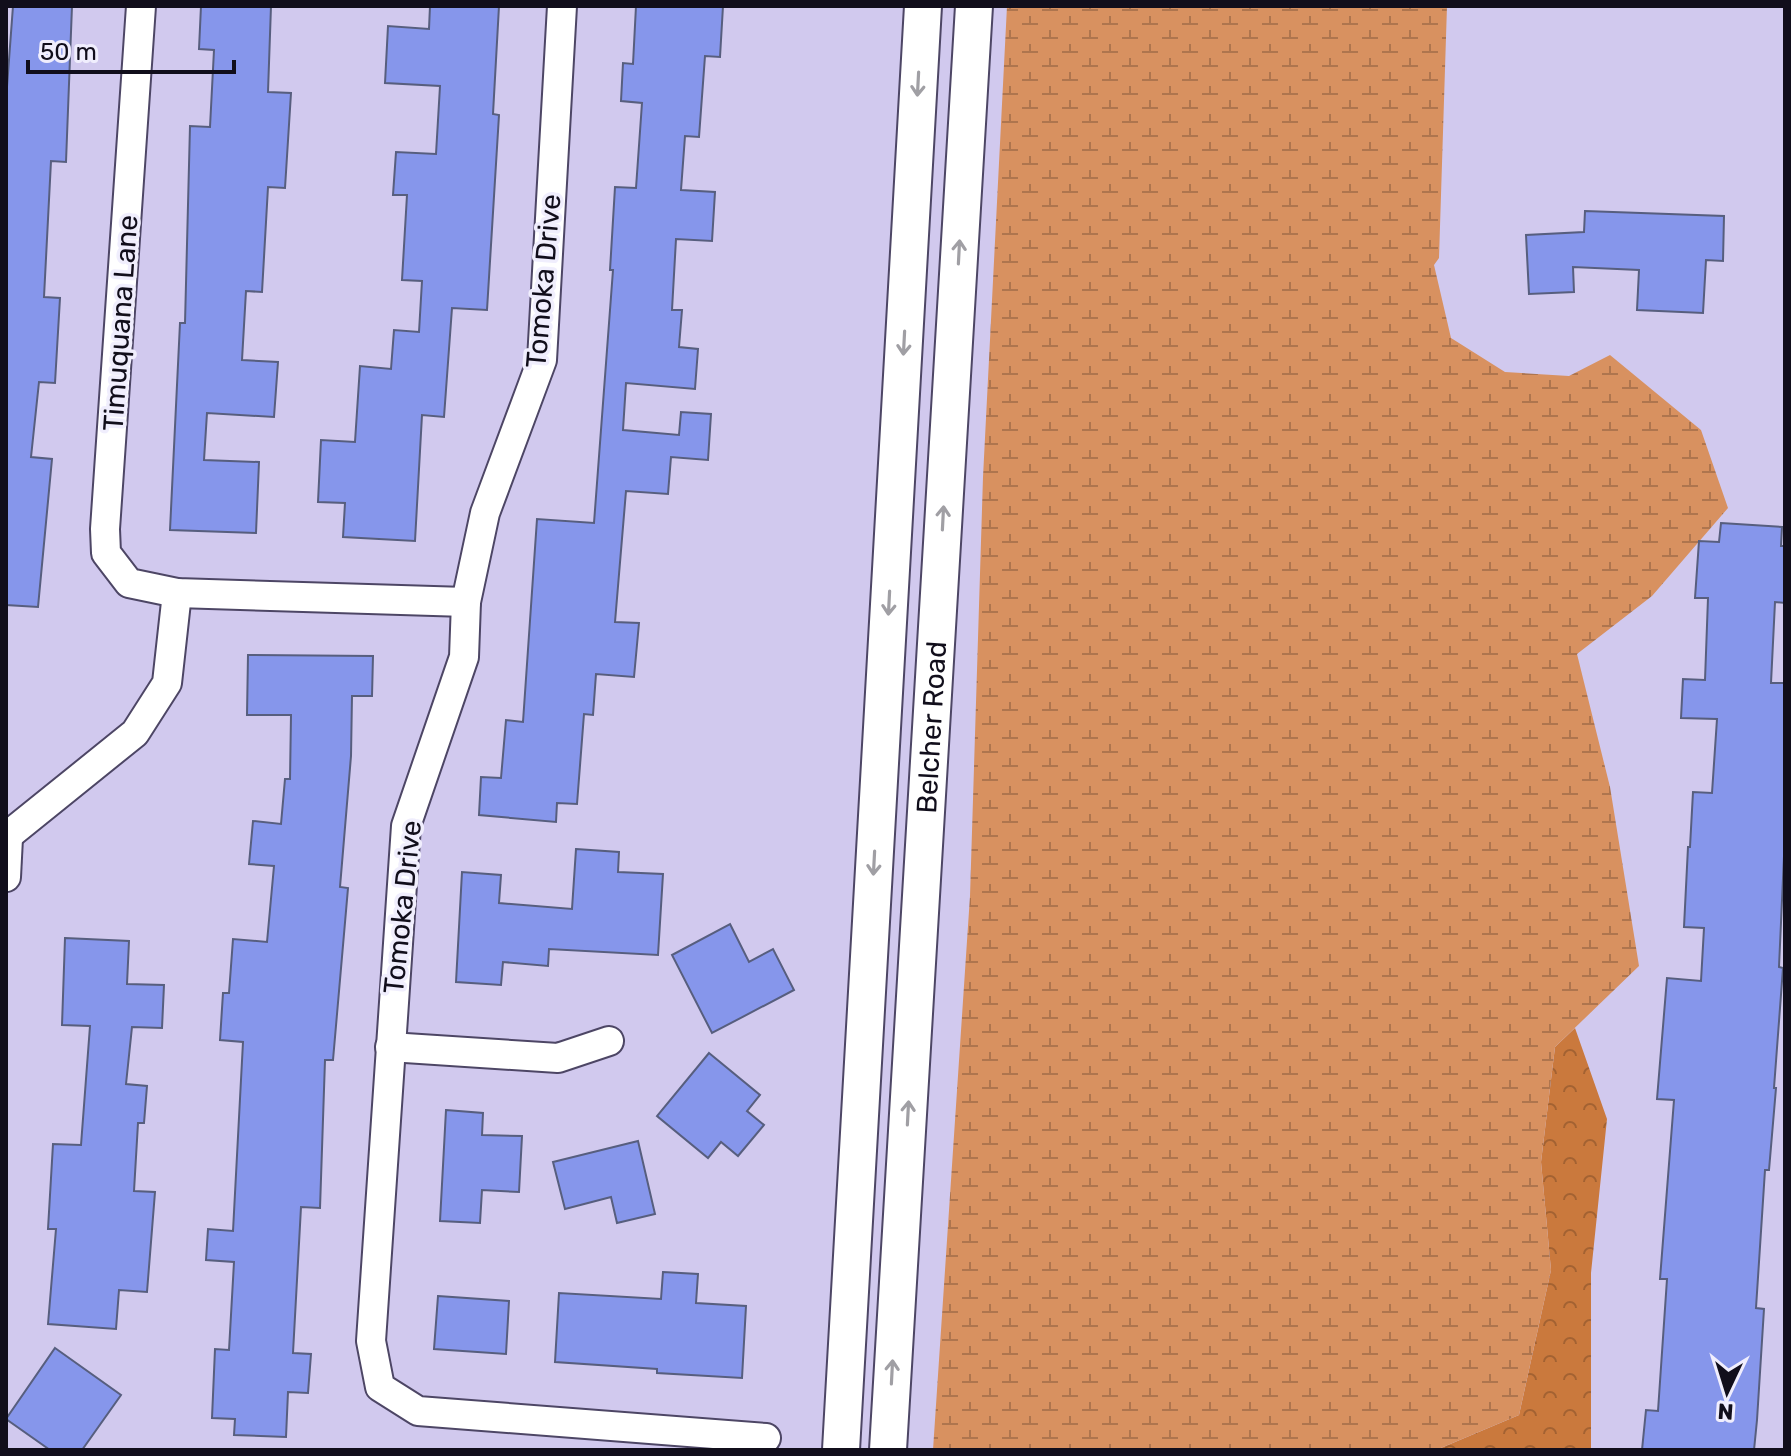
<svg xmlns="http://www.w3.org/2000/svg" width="1791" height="1456" viewBox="0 0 1791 1456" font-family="Rubik,sans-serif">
  <defs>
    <pattern id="forest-crowns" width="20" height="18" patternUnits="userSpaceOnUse" patternTransform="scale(2)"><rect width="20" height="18" fill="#ca793d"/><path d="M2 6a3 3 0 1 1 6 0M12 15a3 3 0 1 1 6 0" fill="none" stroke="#a36232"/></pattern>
    <pattern id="wetland-marsh" width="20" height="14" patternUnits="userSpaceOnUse" patternTransform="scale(2)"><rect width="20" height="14" fill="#d89160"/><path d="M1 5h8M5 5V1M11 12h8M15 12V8" fill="none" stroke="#ae754e"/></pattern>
  </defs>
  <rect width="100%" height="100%" fill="#d1c9ee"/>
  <!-- forest -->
  <path fill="url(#forest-crowns)" d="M 1575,1028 L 1607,1119 L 1591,1273 L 1591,1450 L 1436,1450 L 1519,1415 L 1551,1270 L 1541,1162 L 1555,1047 Z"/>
  <!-- wetland -->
  <path fill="url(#wetland-marsh)" d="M 1007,6 L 1447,6 L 1439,258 L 1434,265 L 1451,338 L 1505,372 L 1569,376 L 1610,355 L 1701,430 L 1728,508 L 1652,596 L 1577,654 L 1610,787 L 1639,966 L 1555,1047 L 1541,1162 L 1551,1270 L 1519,1415 L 1436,1450 L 933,1450 L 970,896 L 983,477 Z"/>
  <!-- building -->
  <g fill="#8696eb" stroke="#575e7e" stroke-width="2">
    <path d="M 13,6 L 72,6 L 66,162 L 51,161 L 44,297 L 60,298 L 55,383 L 39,382 L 31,457 L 52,459 L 38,607 L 6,605 L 6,100 Z"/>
    <path d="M 201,6 L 271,6 L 268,92 L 291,93 L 285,188 L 268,187 L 262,292 L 246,291 L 242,360 L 278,362 L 274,417 L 207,413 L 204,460 L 259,462 L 256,533 L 170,530 L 180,323 L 185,323 L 190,126 L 210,127 L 214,50 L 199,49 Z"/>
    <path d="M 430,6 L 499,6 L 493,114 L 499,115 L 487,310 L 452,308 L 444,417 L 422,415 L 415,541 L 343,537 L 345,503 L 318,502 L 321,440 L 355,442 L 360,366 L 391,369 L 394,330 L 419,332 L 422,281 L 402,280 L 407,195 L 393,195 L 396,152 L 436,154 L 440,86 L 385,83 L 388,26 L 429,29 Z"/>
    <path d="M 636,6 L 723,6 L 720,57 L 705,56 L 699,137 L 685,136 L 681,190 L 715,192 L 712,241 L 676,239 L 672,310 L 682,310 L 679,347 L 698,349 L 695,389 L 626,383 L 623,430 L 679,435 L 681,412 L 711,414 L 708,460 L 671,457 L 668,494 L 626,491 L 615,622 L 639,623 L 634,677 L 596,674 L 593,715 L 584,714 L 577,804 L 557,803 L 556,822 L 479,815 L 481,777 L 501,778 L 506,720 L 523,722 L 537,519 L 594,523 L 613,270 L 610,270 L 615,187 L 636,188 L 642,103 L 621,101 L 623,63 L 633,64 Z"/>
    <path d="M 1585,211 L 1724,216 L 1723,261 L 1706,260 L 1703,313 L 1637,310 L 1639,270 L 1573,267 L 1574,292 L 1529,294 L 1526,235 L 1584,232 Z"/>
    <path d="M 1721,523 L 1782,527 L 1781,546 L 1785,546 L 1785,603 L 1775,602 L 1771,683 L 1785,683 L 1785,834 L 1779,967 L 1783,968 L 1774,1088 L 1776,1088 L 1769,1170 L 1765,1170 L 1756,1308 L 1764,1309 L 1757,1420 L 1754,1450 L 1642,1450 L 1646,1410 L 1658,1411 L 1667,1279 L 1660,1279 L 1674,1100 L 1657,1099 L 1667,978 L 1701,981 L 1704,928 L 1684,927 L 1688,847 L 1690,847 L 1693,792 L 1712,793 L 1717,719 L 1681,718 L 1683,679 L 1705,680 L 1708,598 L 1695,598 L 1699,541 L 1719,542 Z"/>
    <path d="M 248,655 L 373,656 L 372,696 L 352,696 L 351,756 L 340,887 L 348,888 L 333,1060 L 325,1060 L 320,1208 L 301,1207 L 293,1353 L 311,1354 L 308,1393 L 288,1392 L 286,1437 L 234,1435 L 235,1419 L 212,1418 L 215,1349 L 229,1350 L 234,1262 L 206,1260 L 208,1229 L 233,1231 L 243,1042 L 220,1040 L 223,993 L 229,993 L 233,939 L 267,942 L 274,866 L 249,864 L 253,821 L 281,824 L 285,779 L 290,779 L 291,715 L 247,715 Z"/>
    <path d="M 576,849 L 619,852 L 618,872 L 663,874 L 658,955 L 549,949 L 548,966 L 503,962 L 501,985 L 456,982 L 462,872 L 501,875 L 499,903 L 572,909 Z"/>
    <path d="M 730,924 L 749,962 L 773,949 L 794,990 L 712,1033 L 672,955 Z"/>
    <path d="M 65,938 L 129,941 L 127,984 L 164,985 L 162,1028 L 132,1027 L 126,1084 L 147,1086 L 144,1123 L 138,1123 L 134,1191 L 155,1192 L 147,1292 L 119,1290 L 116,1329 L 48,1324 L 56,1229 L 48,1229 L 53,1144 L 81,1145 L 90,1026 L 62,1025 Z"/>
    <path d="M 709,1053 L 760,1095 L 747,1111 L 764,1125 L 738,1156 L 721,1142 L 708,1158 L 657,1116 Z"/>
    <path d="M 446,1110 L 483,1113 L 482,1135 L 522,1136 L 519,1192 L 482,1190 L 480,1223 L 440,1221 Z"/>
    <path d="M 638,1141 L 655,1214 L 617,1223 L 611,1197 L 565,1209 L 553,1162 Z"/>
    <path d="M 663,1272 L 698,1274 L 696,1303 L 746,1306 L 742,1378 L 657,1373 L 657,1369 L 555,1362 L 559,1293 L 661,1299 Z"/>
    <path d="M 438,1296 L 509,1301 L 506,1354 L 434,1349 Z"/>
    <path d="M 55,1348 L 121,1395 L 82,1450 L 50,1450 L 6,1419 Z"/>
  </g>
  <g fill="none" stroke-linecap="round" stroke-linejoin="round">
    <defs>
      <g id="minor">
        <path d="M 141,6 L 105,529 L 106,553 L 129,583 L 177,593 L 466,602"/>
        <path d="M 562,6 L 542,360 L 485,513 L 466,602 L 464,657 L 406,826 L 371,1341 L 380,1387 L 418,1411 L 766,1438"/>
        <path d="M 6,837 L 135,733 L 167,683 L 177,593"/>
        <path d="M 6,877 L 8,838"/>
        <path d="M 390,1047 L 558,1058 L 609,1041"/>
      </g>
      <g id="major">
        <path d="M 841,1450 L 923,6"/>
        <path id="s1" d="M 888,1450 L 974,6"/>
      </g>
    </defs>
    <!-- minor casing -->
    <use href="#minor" stroke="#4d4665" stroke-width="32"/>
    <!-- major casing -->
    <use href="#major" stroke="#4d4665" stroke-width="40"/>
    <!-- minor -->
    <use href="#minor" stroke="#fff" stroke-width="28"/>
    <!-- major -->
    <use href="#major" stroke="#fff" stroke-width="36"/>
  </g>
  <!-- one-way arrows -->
  <defs><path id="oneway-shaft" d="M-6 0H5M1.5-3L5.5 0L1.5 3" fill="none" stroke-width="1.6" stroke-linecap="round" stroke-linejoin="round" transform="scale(2)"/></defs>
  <g stroke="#a09fa4">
    <use href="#oneway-shaft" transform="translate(918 84) rotate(93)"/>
    <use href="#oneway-shaft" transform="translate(959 252) rotate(-87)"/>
    <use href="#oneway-shaft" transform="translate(904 343) rotate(93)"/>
    <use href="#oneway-shaft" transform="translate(943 518) rotate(-87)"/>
    <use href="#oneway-shaft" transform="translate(889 603) rotate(93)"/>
    <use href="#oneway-shaft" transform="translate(874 863) rotate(93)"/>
    <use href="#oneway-shaft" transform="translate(908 1113) rotate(-87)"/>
    <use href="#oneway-shaft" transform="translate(892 1372) rotate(-87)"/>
  </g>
  <g text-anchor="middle" stroke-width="7" stroke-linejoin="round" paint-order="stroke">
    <!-- street labels -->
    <g font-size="28" fill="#110e1b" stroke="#f0eefd">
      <text transform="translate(543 281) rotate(-85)" y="10">Tomoka Drive</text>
      <text transform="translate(120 323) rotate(-86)" y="10">Timuquana Lane</text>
      <text dy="10" stroke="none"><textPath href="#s1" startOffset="724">Belcher Road</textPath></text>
      <text transform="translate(402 907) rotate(-84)" y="10">Tomoka Drive</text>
    </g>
  </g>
  <!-- border -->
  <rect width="1791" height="1456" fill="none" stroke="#110e1b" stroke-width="16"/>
  <!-- north arrow -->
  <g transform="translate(1727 1392) rotate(184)" stroke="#f0eefd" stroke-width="6" paint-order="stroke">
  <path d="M0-6L14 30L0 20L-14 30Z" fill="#110e1b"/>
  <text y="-12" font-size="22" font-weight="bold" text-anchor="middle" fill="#110e1b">N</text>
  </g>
  <!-- scale -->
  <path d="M28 60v12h206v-12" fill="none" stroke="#110e1b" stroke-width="4"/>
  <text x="40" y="60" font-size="24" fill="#110e1b" stroke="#f0eefd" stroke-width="6" paint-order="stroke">50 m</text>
</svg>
